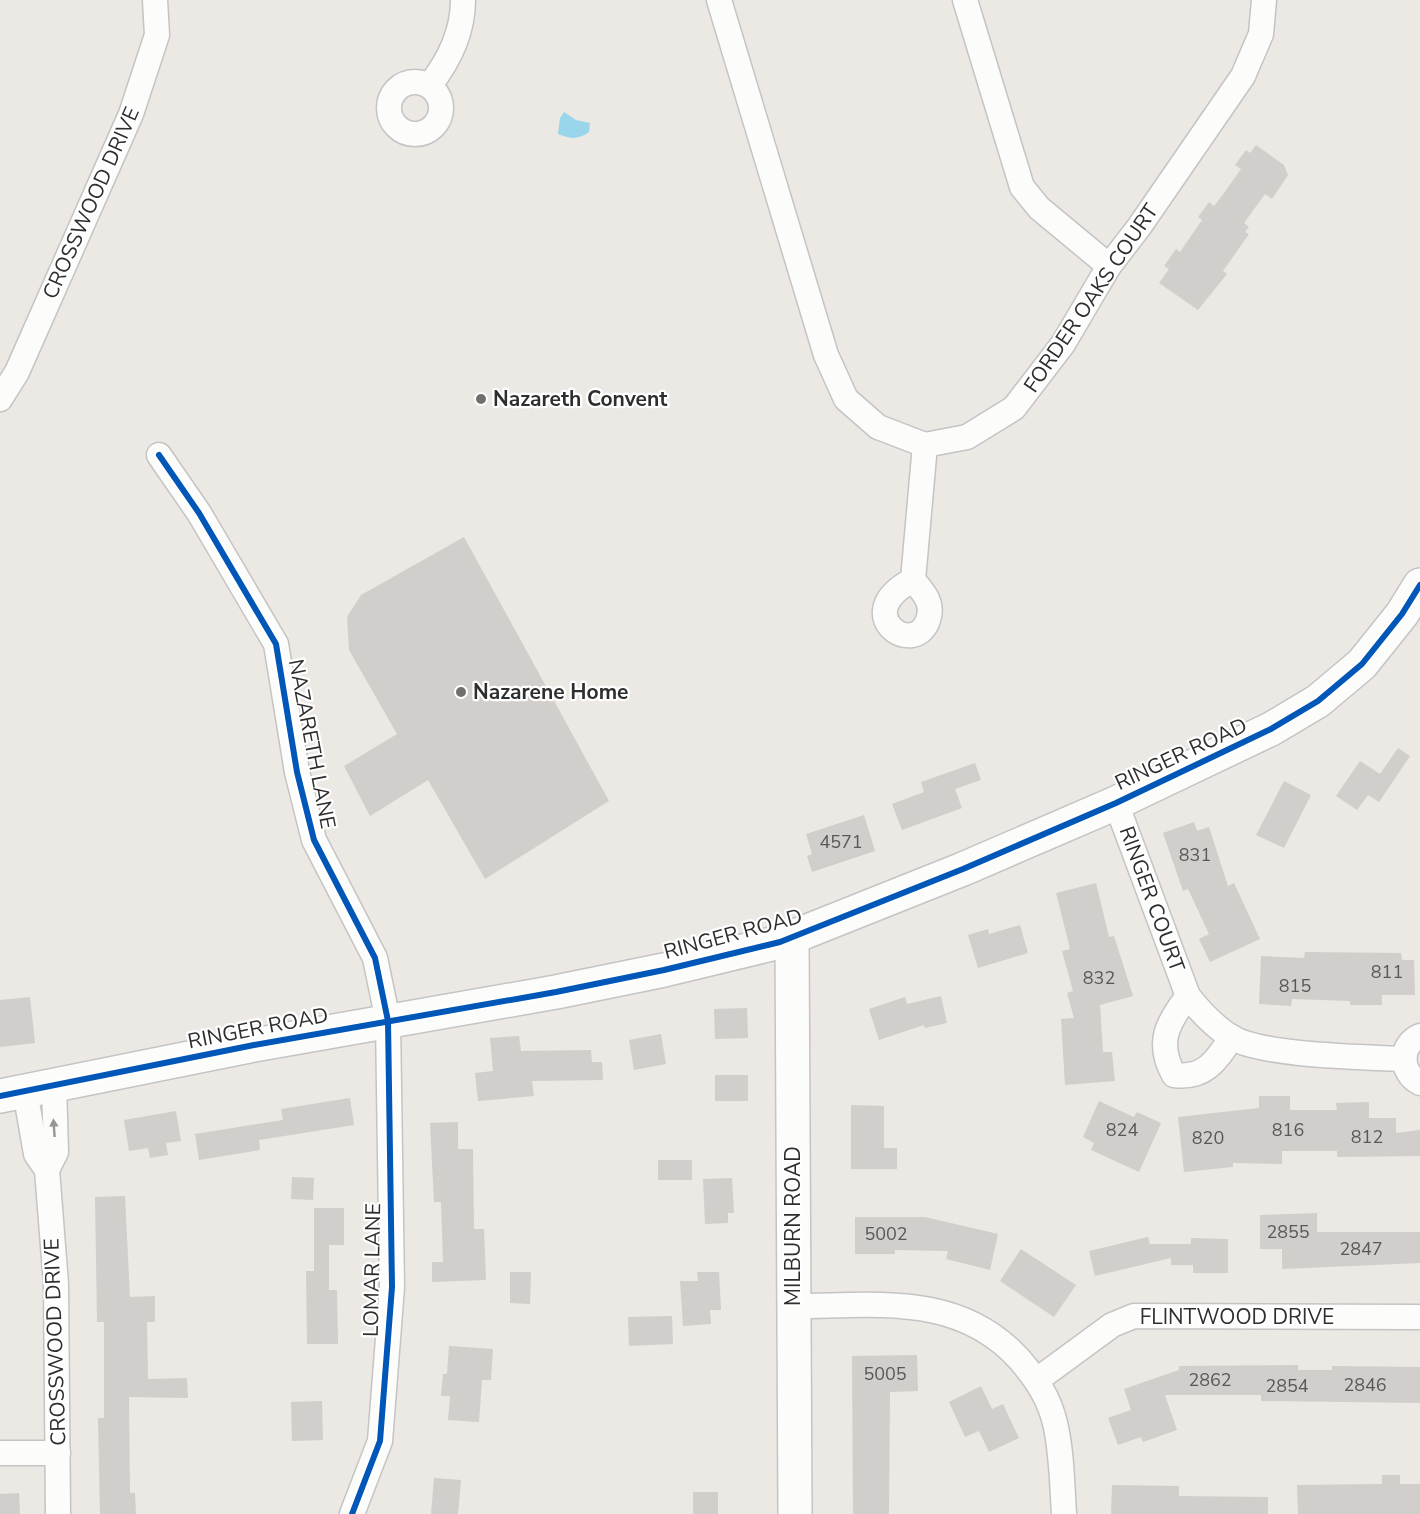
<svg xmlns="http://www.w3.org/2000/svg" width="1420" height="1514" viewBox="0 0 1420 1514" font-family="'Nunito Sans',sans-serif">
  <rect width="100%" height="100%" fill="#ece8e4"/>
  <!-- water -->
  <path fill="#99d6ec" d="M 564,112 L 576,120 L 590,123 L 589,132 C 578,140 570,139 558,134 L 560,118 Z"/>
  <!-- building -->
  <g fill="#d1cecb">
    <path d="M 1256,145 L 1284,165 L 1288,175 L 1272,199 L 1265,194 L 1244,223 L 1249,227 L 1245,232 L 1249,234 L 1223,271 L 1227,274 L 1198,310 L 1159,283 L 1169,269 L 1164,266 L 1176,249 L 1180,252 L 1202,220 L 1198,217 L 1209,202 L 1214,206 L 1224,193 L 1241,169 L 1235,165 L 1246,150 L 1250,153 Z"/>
    <path d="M 464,537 L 609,801 L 485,879 L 428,780 L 370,816 L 344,766 L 397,734 L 349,650 L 347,617 L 361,595 Z"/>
    <path d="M 1398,748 L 1410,756 L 1379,802 L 1368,795 L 1357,810 L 1336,796 L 1360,761 L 1380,774 Z"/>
    <path d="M 975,763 L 981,780 L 955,789 L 962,808 L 902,830 L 892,804 L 924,792 L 921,782 Z"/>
    <path d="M 1284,781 L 1311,795 L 1284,848 L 1256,835 Z"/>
    <path d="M 864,815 L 875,851 L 812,872 L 807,856 L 812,854 L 806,834 Z"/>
    <path d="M 1194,822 L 1197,831 L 1209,827 L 1228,886 L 1234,883 L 1260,939 L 1210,962 L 1199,939 L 1209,934 L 1188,889 L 1183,891 L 1163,833 Z"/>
    <path d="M 1096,883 L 1109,937 L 1114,936 L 1133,996 L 1100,1005 L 1103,1052 L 1112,1052 L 1115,1081 L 1065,1085 L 1061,1019 L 1074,1018 L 1067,993 L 1073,991 L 1062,951 L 1070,949 L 1056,893 Z"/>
    <path d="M 1020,925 L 1028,953 L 978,968 L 968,935 L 988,929 L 989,934 Z"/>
    <path d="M 1305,952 L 1401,953 L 1402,960 L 1414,960 L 1415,995 L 1382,995 L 1382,1005 L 1350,1005 L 1350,1001 L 1292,999 L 1291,1006 L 1259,1004 L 1261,956 L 1304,958 Z"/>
    <path d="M 941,996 L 947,1023 L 925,1028 L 924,1025 L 879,1040 L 869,1009 L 905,997 L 907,1004 Z"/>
    <path d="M 30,997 L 35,1043 L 0,1047 L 0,1000 Z"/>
    <path d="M 747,1008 L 748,1038 L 715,1039 L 714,1009 Z"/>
    <path d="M 661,1034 L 666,1064 L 634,1070 L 629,1040 Z"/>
    <path d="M 519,1036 L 521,1051 L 591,1050 L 592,1062 L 602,1062 L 603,1080 L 532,1081 L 534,1096 L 478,1101 L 475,1073 L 493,1071 L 490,1038 Z"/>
    <rect x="715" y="1075" width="33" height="26"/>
    <path d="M 1259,1096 L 1290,1096 L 1290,1110 L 1337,1110 L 1336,1103 L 1369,1102 L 1369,1118 L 1396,1118 L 1396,1133 L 1420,1130 L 1420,1156 L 1337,1157 L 1337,1151 L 1282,1151 L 1282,1164 L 1233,1163 L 1233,1167 L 1184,1172 L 1178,1117 L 1259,1108 Z"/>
    <path d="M 350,1098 L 354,1125 L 259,1140 L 260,1150 L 199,1160 L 195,1134 L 283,1120 L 281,1109 Z"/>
    <path d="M 1099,1101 L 1134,1117 L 1137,1112 L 1161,1123 L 1139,1172 L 1091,1150 L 1094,1143 L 1083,1137 Z"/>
    <path d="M 851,1105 L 884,1106 L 884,1148 L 897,1148 L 897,1169 L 851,1169 Z"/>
    <path d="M 176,1111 L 181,1141 L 166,1143 L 168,1155 L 150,1158 L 148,1148 L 129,1151 L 124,1120 Z"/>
    <path d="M 458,1122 L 458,1149 L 473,1149 L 474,1229 L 484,1229 L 486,1280 L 432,1282 L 432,1262 L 443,1262 L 441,1202 L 434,1202 L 430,1123 Z"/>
    <rect x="658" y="1160" width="34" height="20"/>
    <path d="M 292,1177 L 314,1178 L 313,1200 L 291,1199 Z"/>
    <path d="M 732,1178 L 734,1213 L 728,1213 L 728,1223 L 705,1224 L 703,1179 Z"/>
    <path d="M 125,1196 L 130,1297 L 155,1296 L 155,1322 L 147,1322 L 148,1379 L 187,1378 L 188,1398 L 129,1397 L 130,1493 L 135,1493 L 136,1514 L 100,1514 L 98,1418 L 104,1418 L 104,1322 L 97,1322 L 95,1197 Z"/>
    <path d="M 314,1208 L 344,1208 L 344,1245 L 329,1245 L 329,1290 L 337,1290 L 338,1344 L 307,1344 L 306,1271 L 314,1271 Z"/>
    <path d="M 1317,1213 L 1317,1232 L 1420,1232 L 1420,1263 L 1282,1269 L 1282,1249 L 1260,1249 L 1260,1215 Z"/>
    <path d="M 855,1217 L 925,1217 L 998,1234 L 990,1270 L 946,1259 L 948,1251 L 895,1250 L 895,1254 L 855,1254 Z"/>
    <path d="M 1148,1237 L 1150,1244 L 1191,1244 L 1191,1238 L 1228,1239 L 1228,1273 L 1193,1273 L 1193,1265 L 1171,1265 L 1171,1258 L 1095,1276 L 1089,1251 Z"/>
    <path d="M 1021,1249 L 1076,1285 L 1054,1317 L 1000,1281 Z"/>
    <path d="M 510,1272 L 531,1272 L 530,1304 L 510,1303 Z"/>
    <path d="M 697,1272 L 719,1272 L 721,1310 L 710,1310 L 711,1324 L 683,1326 L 680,1281 L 698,1281 Z"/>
    <path d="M 672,1316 L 673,1344 L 629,1346 L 628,1317 Z"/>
    <path d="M 449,1346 L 493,1349 L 491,1380 L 482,1380 L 479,1422 L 448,1420 L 450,1396 L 441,1396 L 443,1374 L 447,1374 Z"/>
    <path d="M 917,1355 L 918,1391 L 890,1392 L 889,1514 L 853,1514 L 852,1356 Z"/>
    <path d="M 1298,1365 L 1298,1370 L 1332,1370 L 1332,1366 L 1420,1367 L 1420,1403 L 1261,1401 L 1261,1395 L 1165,1395 L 1177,1430 L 1143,1442 L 1141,1437 L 1118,1445 L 1108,1418 L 1131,1410 L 1124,1389 L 1179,1370 L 1179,1366 Z"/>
    <path d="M 981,1386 L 992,1409 L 1003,1404 L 1019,1438 L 989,1452 L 979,1431 L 965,1437 L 949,1402 Z"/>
    <path d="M 322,1401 L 323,1440 L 292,1441 L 291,1402 Z"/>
    <path d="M 1382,1475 L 1400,1475 L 1400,1484 L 1420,1484 L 1420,1514 L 1298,1514 L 1297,1485 L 1382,1484 Z"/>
    <path d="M 434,1478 L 461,1480 L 458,1514 L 431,1514 Z"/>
    <path d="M 1112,1485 L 1179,1486 L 1179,1496 L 1268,1497 L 1268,1514 L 1111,1514 Z"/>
    <rect x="693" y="1492" width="25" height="22"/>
    <path d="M 19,1493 L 20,1514 L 0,1514 L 0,1494 Z"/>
  </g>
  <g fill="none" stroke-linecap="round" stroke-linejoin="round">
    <defs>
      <g id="street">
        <path d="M 719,0 L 826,355 L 846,399 L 878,427 L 925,445 L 967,437 L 1014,408 L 1063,344 L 1109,266 L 1139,227 L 1243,76 L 1261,34 L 1264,0"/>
        <path d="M 965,0 L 1022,187 L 1039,208 L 1109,266"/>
        <circle cx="415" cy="108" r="26"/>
        <path d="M 429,86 C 449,61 463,33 463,0"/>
        <path d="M 0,399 L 17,372 L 131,114 L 157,35 L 155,0"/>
        <path d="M 159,455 L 199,513 L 276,644 L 297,772 L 314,840 L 375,958 L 388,1021 L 392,1287 L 380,1441 L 352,1514"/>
        <path d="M 913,580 C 924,593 934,603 928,620 C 914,660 848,613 913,580 L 925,445"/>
        <path d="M 1116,803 L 1188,996 C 1199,1010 1215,1027 1231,1037 C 1262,1056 1365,1057 1404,1059"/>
        <path d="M 1188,996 C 1167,1023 1156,1043 1174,1075 C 1205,1079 1216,1061 1232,1037"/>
        <path d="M 1420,1036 C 1399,1045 1400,1073 1420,1083"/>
        <path d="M 54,1084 L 56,1152 L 47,1170 L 56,1284 L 58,1514"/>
        <path d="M 25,1091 L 36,1154 L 47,1170"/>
        <path d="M 794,1306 C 876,1306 959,1292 1020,1360 C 1037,1380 1049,1398 1055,1423 C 1062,1453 1062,1484 1064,1514"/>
        <path d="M 1037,1380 L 1112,1325 L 1134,1316 L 1420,1317"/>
        <path d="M 0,1453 L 58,1453"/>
      </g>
      <g id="secondary">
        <path d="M 792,937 L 795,1514"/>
        <path d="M 0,1096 L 254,1045 L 556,992 L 664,970 L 780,942 L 963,869 L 1116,803 L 1271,729 L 1318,701 L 1362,664 L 1402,614 L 1420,585"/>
      </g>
    </defs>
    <!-- street casing -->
    <use href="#street" stroke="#c5c4c5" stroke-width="27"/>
    <!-- secondary casing -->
    <use href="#secondary" stroke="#c5c4c5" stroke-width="36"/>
    <!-- street -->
    <use href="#street" stroke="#fcfcfb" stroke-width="24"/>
    <!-- secondary -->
    <use href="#secondary" stroke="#fcfcfb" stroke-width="33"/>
    <defs>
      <g id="cycleway">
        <path d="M 159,455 L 199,513 L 276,644 L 297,772 L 314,840 L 375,958 L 388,1021 L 392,1287 L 380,1441 L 352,1514"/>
        <path d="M 0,1096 L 254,1045 L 556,992 L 664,970 L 780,942 L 963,869 L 1116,803 L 1271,729 L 1318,701 L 1362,664 L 1402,614 L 1420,585"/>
      </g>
    </defs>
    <!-- cycleway casing -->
    <use href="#cycleway" stroke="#fff" stroke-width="10"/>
    <!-- cycleway -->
    <use href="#cycleway" stroke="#0057b8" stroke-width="6"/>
  </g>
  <!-- one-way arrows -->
  <defs><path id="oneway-solid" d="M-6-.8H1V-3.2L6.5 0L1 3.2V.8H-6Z" transform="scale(1.5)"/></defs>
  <use fill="#959594" href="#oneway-solid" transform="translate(54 1128) rotate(-94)"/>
  <!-- markers -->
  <g fill="#706f6e" stroke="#fff" stroke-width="2">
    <circle cx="481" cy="399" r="6"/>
    <circle cx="461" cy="692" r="6"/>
  </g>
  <g text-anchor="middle" stroke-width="4.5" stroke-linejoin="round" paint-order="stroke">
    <!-- number labels -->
    <g font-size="18" fill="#585857">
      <text x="841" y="848">4571</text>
      <text x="1195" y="861">831</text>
      <text x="1387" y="978">811</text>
      <text x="1099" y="984">832</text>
      <text x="1295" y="992">815</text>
      <text x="1122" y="1136">824</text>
      <text x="1288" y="1136">816</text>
      <text x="1367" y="1143">812</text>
      <text x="1208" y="1144">820</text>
      <text x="1288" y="1238">2855</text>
      <text x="886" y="1240">5002</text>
      <text x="1361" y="1255">2847</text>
      <text x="885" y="1380">5005</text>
      <text x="1210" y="1386">2862</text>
      <text x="1365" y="1391">2846</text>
      <text x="1287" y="1392">2854</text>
    </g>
    <!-- street labels -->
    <g font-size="21" fill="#2e2e2e" stroke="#fff">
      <text transform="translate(91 203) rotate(-66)" y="7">CROSSWOOD DRIVE</text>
      <text transform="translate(1091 298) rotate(-56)" y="7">FORDER OAKS COURT</text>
      <text transform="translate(312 744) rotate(79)" y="7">NAZARETH LANE</text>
      <text transform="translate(1181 754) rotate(-25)" y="7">RINGER ROAD</text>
      <text transform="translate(1152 899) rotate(70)" y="7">RINGER COURT</text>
      <text transform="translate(733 934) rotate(-15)" y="7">RINGER ROAD</text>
      <text transform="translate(258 1028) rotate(-11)" y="7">RINGER ROAD</text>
      <text transform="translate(793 1226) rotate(-90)" y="7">MILBURN ROAD</text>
      <text transform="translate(372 1270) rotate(-89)" y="7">LOMAR LANE</text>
      <text x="1237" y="1324">FLINTWOOD DRIVE</text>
      <text transform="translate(55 1342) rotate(-92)" y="7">CROSSWOOD DRIVE</text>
    </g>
    <!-- poi labels -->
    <g font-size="21" font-weight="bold" fill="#2e2e2e" stroke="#fff" text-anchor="start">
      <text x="493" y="406">Nazareth Convent</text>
      <text x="473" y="699">Nazarene Home</text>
    </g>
  </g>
</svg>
